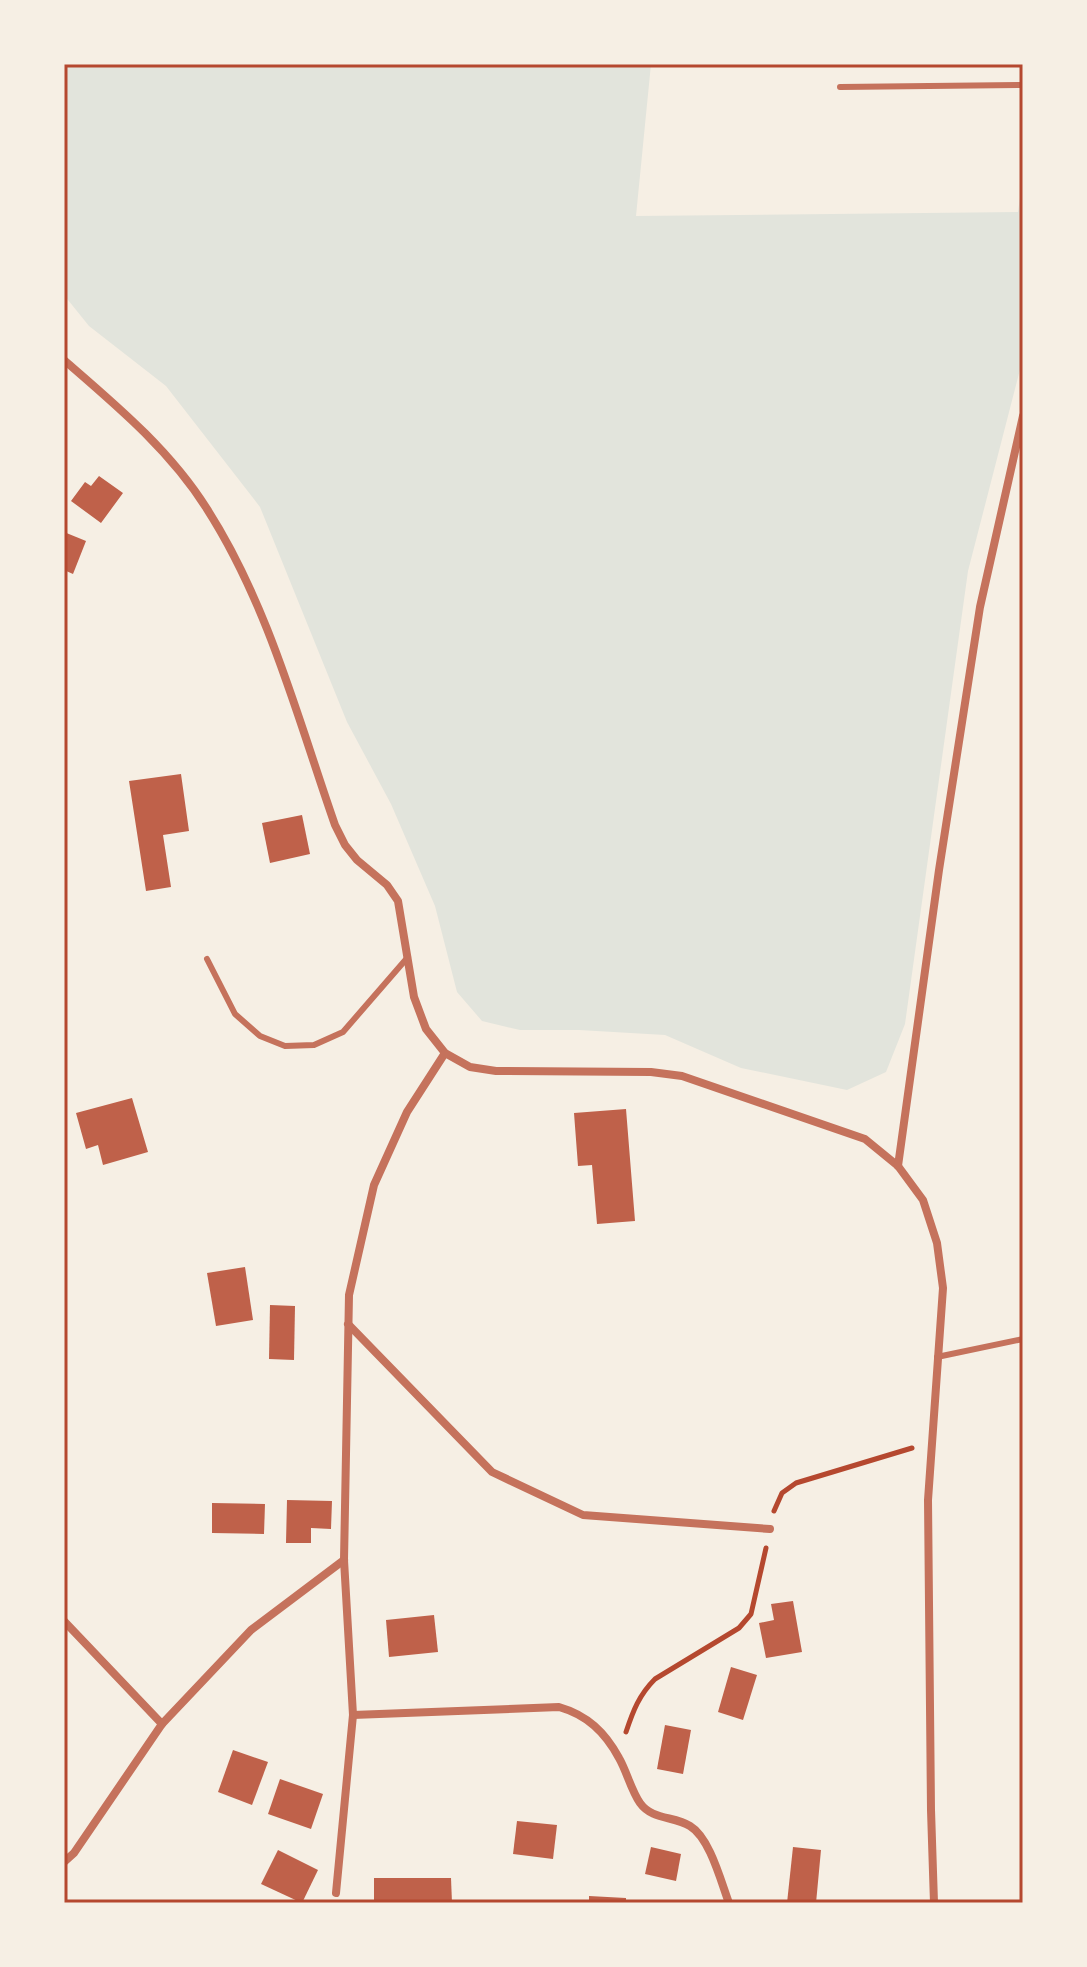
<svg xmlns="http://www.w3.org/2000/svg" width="1087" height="1967" viewBox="0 0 1087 1967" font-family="'Noto Sans',sans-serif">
  <rect width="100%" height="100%" fill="#f6efe4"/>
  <!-- green -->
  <path fill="#e2e4dc" d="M 64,64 L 651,64 L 636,216 L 1018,212 L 1023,176 L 1023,358 L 968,571 L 905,1024 L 886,1072 L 847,1090 L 741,1068 L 665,1035 L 579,1030 L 520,1030 L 482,1021 L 457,992 L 435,906 L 391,804 L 347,722 L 260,507 L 166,386 L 89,326 L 64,295 Z"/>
  <!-- building -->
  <g fill="#bf614a">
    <path d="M 99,476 L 123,493 L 101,523 L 71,501 L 85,482 L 91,486 Z"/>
    <path d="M 64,532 L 86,541 L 73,574 L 64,570 Z"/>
    <path d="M 181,774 L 189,831 L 163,835 L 171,887 L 146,891 L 129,781 Z"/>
    <path d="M 302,815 L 310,854 L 270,863 L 262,823 Z"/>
    <path d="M 132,1098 L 148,1152 L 103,1165 L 98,1145 L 86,1149 L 76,1113 Z"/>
    <path d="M 626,1109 L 635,1221 L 597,1224 L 592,1165 L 578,1166 L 574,1113 Z"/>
    <path d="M 245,1267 L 253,1320 L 216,1326 L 207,1273 Z"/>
    <path d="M 270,1305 L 295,1306 L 294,1360 L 269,1359 Z"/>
    <path d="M 287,1500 L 332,1501 L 331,1529 L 311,1528 L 311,1543 L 286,1543 Z"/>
    <path d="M 212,1503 L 265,1504 L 264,1534 L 212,1533 Z"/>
    <path d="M 793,1601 L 802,1652 L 766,1658 L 759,1623 L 774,1620 L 771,1604 Z"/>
    <path d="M 434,1615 L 438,1652 L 389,1657 L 386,1620 Z"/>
    <path d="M 731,1667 L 757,1675 L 743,1720 L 718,1712 Z"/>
    <path d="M 665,1725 L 691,1730 L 683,1774 L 657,1769 Z"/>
    <path d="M 233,1750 L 268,1762 L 252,1805 L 218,1792 Z"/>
    <path d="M 280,1779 L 323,1794 L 311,1829 L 268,1814 Z"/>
    <path d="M 517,1821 L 557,1825 L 553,1859 L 513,1854 Z"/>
    <path d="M 651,1847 L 681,1854 L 676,1881 L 645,1874 Z"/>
    <path d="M 793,1847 L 821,1850 L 816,1903 L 787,1903 Z"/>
    <path d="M 278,1850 L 318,1870 L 302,1903 L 261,1884 Z"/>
    <path d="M 374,1878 L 451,1878 L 452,1903 L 374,1903 Z"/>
    <path d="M 589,1896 L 626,1898 L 626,1903 L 589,1903 Z"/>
  </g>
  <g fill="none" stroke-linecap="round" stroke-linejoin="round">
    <!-- path -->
    <g stroke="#b5482f" stroke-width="5">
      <path d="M 774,1511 L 782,1493 L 796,1483 L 912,1448"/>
      <path d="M 626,1732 C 633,1711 639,1695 655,1679 L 739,1628 L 751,1614 L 766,1548"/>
    </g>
    <!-- service -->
    <g stroke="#c5725c" stroke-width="6">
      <path d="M 840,87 L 1023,85"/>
      <path d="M 207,959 L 235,1014 L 260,1036 L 285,1046 L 314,1045 L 343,1032 L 408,957"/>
      <path d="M 937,1357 L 1023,1339"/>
    </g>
    <!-- minor -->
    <g stroke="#c5725c" stroke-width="8">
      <path d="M 64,360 C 116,405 170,450 207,509 C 268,604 298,719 335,825 L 345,845 L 357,860 L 387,885 L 398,901 L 414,997 L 426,1029 L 445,1053 L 470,1067 L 496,1071 L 651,1072 L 682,1076 L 865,1139 L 898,1166 L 923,1200 L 937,1243 L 943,1288 L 928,1500 L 931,1810 L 934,1903"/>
      <path d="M 898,1166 L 939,870 L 980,607 L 1023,416"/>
      <path d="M 348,1324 L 492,1472 L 583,1515 L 770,1529"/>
      <path d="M 64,1621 L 162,1724"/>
      <path d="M 353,1715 L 559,1707 C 587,1715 605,1732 619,1758 C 627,1772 631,1790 640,1803 C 652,1820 674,1816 690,1826 C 710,1838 721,1882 729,1903"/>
      <path d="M 64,1862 L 74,1853 L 162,1724 L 251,1630 L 344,1560"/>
      <path d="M 336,1893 L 353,1715 L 344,1560 L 349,1295 L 374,1185 L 407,1112 L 445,1053"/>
    </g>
  </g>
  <!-- border -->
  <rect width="1087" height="1967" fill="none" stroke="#f6efe4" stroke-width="132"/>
  <rect x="66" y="66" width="955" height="1835" fill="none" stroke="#b5482f" stroke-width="3"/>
</svg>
